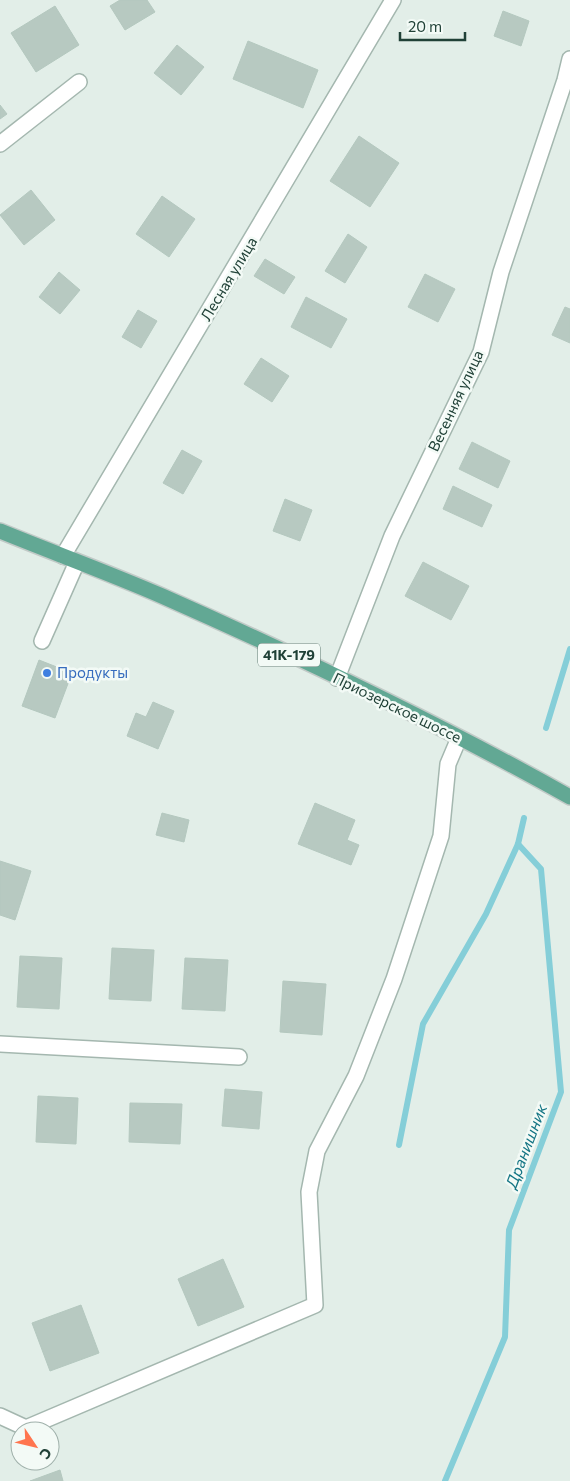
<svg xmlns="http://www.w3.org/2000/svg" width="570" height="1481" viewBox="0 0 570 1481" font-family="Commissioner,sans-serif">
  <rect width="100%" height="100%" fill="#e2eee8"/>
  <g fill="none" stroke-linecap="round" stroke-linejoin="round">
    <!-- stream -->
    <g stroke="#85ced8" stroke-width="6">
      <path d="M 546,728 L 570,649"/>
      <path d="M 399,1145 L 423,1024 L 486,914 L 518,844 L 524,818"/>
      <path d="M 445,1481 L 505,1337 L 509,1230 L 561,1092 L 541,869 L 518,844"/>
    </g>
  </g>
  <!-- building -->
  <g fill="#b7c9c1" stroke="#b4c8bf">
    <path d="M 120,0 L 147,0 L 155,12 L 125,30 L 110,6 Z"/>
    <path d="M 55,6 L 79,45 L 36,72 L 11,33 Z"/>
    <path d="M 503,11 L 529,21 L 521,46 L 494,36 Z"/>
    <path d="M 248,41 L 318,70 L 303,108 L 233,79 Z"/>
    <path d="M 177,45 L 204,67 L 181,95 L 154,73 Z"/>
    <path d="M 0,105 L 7,114 L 0,119 Z"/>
    <path d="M 359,136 L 399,163 L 370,207 L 330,181 Z"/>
    <path d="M 31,190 L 55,220 L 24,245 L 0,215 Z"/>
    <path d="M 162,196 L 195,219 L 169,257 L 136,234 Z"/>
    <path d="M 348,234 L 367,247 L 345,283 L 325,271 Z"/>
    <path d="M 265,259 L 295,277 L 284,294 L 254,276 Z"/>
    <path d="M 59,272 L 80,290 L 60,314 L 39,297 Z"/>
    <path d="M 425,274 L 455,289 L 438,322 L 408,307 Z"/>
    <path d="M 306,297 L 347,319 L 331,348 L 291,327 Z"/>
    <path d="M 565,307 L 570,309 L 570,343 L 552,335 Z"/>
    <path d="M 138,310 L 157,321 L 141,348 L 122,337 Z"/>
    <path d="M 261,358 L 289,376 L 272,402 L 244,384 Z"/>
    <path d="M 472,442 L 510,461 L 498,488 L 459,469 Z"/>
    <path d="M 182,450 L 202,461 L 183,494 L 163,483 Z"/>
    <path d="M 453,486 L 492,505 L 482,527 L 443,509 Z"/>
    <path d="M 285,499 L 312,510 L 300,541 L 273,531 Z"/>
    <path d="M 423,562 L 469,586 L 451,620 L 405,596 Z"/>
    <path d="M 39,660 L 72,673 L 55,718 L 22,706 Z"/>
    <path d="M 153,702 L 174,711 L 158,749 L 127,736 L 136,713 L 146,717 Z"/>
    <path d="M 315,803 L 355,820 L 347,840 L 359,845 L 351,865 L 298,844 Z"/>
    <path d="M 162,813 L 189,820 L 184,842 L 156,835 Z"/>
    <path d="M 0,861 L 31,871 L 15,920 L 0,915 Z"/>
    <path d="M 112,948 L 154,950 L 151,1001 L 109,999 Z"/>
    <path d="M 20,956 L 62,958 L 59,1009 L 17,1007 Z"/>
    <path d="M 185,958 L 228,960 L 225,1011 L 182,1009 Z"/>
    <path d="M 283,981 L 326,984 L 322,1035 L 280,1032 Z"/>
    <path d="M 225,1089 L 262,1092 L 259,1129 L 222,1126 Z"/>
    <path d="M 38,1096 L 78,1098 L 76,1144 L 36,1142 Z"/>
    <path d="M 130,1103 L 182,1104 L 180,1144 L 129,1142 Z"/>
    <path d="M 223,1259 L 244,1307 L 198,1326 L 178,1279 Z"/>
    <path d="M 81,1305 L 99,1353 L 50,1371 L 32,1323 Z"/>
    <path d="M 60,1470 L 63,1481 L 30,1481 Z"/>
  </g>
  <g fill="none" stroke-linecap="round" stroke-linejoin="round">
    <defs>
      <g id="minor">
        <path d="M 0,144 L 79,82"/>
        <path d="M 63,556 L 393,0"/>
        <path d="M 42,641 L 77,562"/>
        <path d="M 337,678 L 392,536 L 481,352 L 501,272 L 565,80 L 570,59"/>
        <path d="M 0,1044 L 239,1057"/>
        <path d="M 0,1416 L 26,1428 L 315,1305 L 309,1192 L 317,1151 L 356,1076 L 394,979 L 441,836 L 448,764 L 459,738"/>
      </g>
      <path id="major" d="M 0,531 C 54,553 109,573 162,596 C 300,657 438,723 570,797"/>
    </defs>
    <!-- minor casing -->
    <use href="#minor" stroke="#a4b7af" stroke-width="18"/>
    <!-- major casing -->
    <use href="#major" stroke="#c1cac7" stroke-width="18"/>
    <!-- minor -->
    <use href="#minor" stroke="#fff" stroke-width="15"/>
    <!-- major -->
    <use href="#major" stroke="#62a894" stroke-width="15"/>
  </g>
  <!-- markers -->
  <circle fill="#3f7fe0" stroke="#f3faf6" stroke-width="2" cx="47" cy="673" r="5"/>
  <g text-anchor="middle" stroke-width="5" stroke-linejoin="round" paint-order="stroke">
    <!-- shield labels -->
    <rect fill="#f3faf6" stroke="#5f7870" stroke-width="1" x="258" y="643.5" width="62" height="23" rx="4"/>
    <g font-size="14" font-weight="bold" fill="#204137">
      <text x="289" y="660">41К-179</text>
    </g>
    <!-- street labels -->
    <g font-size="15" fill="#204137" stroke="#f3faf6">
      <text transform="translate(229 279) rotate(-59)" y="5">Лесная улица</text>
      <text transform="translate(456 401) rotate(-65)" y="5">Весенняя улица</text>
      <text transform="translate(397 708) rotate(26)" y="5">Приозерское шоссе</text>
    </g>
    <!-- shop labels -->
    <g font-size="15" fill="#366cbe" stroke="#f3faf6" text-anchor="start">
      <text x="57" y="678">Продукты</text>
    </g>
    <!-- water labels -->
    <g font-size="16" font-style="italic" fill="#147584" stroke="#f3faf6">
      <text transform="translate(526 1146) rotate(-69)" y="6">Дранишник</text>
    </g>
  </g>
  <!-- north arrow -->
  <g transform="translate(35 1446) rotate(125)"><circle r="24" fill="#f3faf6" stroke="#9fb0aa"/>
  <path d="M0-4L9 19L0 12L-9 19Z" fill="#ff754f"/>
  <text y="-8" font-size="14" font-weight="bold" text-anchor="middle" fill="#204137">С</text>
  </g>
  <!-- scale -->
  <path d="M400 32v8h65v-8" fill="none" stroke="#204137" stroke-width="2.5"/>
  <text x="408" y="32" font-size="15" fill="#204137" stroke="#f3faf6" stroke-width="4" paint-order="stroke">20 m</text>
</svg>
